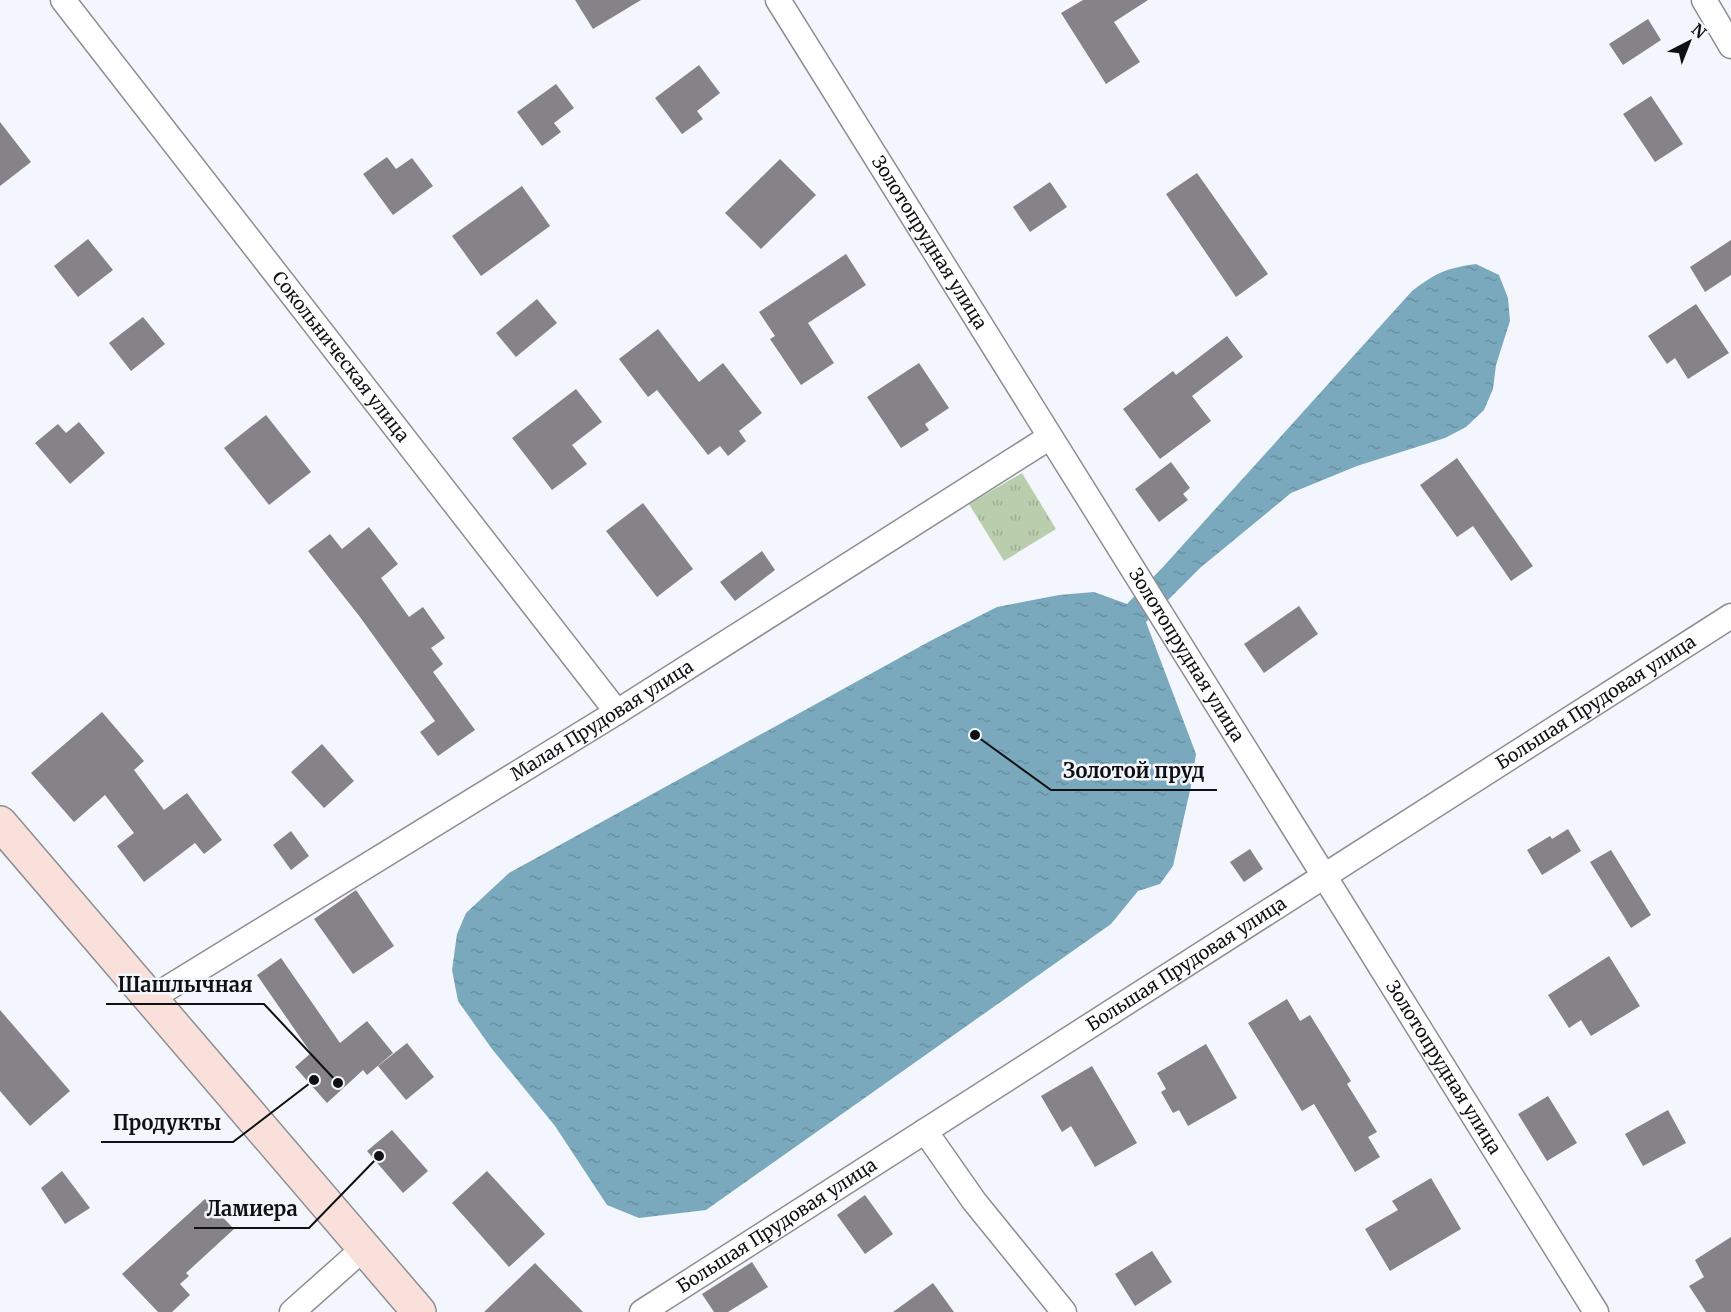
<svg xmlns="http://www.w3.org/2000/svg" width="1731" height="1312" viewBox="0 0 1731 1312" font-family="Merriweather,serif">
  <defs>
    <pattern id="grass-tufts" width="24" height="20" patternUnits="userSpaceOnUse" patternTransform="scale(1.5)"><rect width="24" height="20" fill="#bacdad"/><path d="M3 7l-1-3M5 7V3M7 7l1-3M15 17l-1-3M17 17v-4M19 17l1-3" fill="none" stroke="#9faf94"/></pattern>
    <pattern id="water-ripples" width="26" height="14" patternUnits="userSpaceOnUse" patternTransform="scale(1.5)"><rect width="26" height="14" fill="#7aa9bd"/><path d="M2 4q2-2 4 0t4 0M15 11q2-2 4 0t4 0" fill="none" stroke="#6890a1"/></pattern>
  </defs>
  <rect width="100%" height="100%" fill="#f4f6fd"/>
  <!-- grass -->
  <path fill="url(#grass-tufts)" d="M 1022,473 L 1056,529 L 1004,561 L 969,504 Z"/>
  <!-- water -->
  <path fill="url(#water-ripples)" d="M 1476,264 L 1499,275 L 1508,298 L 1510,321 L 1496,365 L 1493,389 L 1484,410 L 1466,427 L 1445,438 L 1357,466 L 1291,493 L 1200,568 L 1146,622 L 1196,754 L 1191,786 L 1173,866 L 1160,884 L 1138,891 L 1111,924 L 706,1210 L 639,1218 L 607,1205 L 555,1126 L 492,1049 L 458,1001 L 452,970 L 457,934 L 466,913 L 509,873 L 932,640 L 997,607 L 1059,595 L 1094,592 L 1127,604 L 1163,567 L 1412,291 C 1436,273 1446,268 1476,264 Z"/>
  <!-- building -->
  <g fill="#858288">
    <path d="M 575,0 L 641,0 L 593,29 Z"/>
    <path d="M 1083,0 L 1148,0 L 1114,22 L 1140,62 L 1106,84 L 1061,13 Z"/>
    <path d="M 1648,19 L 1661,40 L 1623,65 L 1609,44 Z"/>
    <path d="M 699,65 L 720,93 L 697,111 L 703,119 L 682,134 L 655,98 Z"/>
    <path d="M 556,84 L 574,108 L 554,123 L 561,132 L 542,146 L 517,112 Z"/>
    <path d="M 1651,96 L 1683,144 L 1655,162 L 1623,114 Z"/>
    <path d="M 0,122 L 31,162 L 0,186 Z"/>
    <path d="M 387,157 L 396,169 L 412,158 L 433,186 L 393,215 L 363,174 Z"/>
    <path d="M 780,159 L 816,195 L 761,249 L 725,213 Z"/>
    <path d="M 1197,173 L 1268,274 L 1236,297 L 1166,194 Z"/>
    <path d="M 1050,182 L 1067,207 L 1030,232 L 1013,207 Z"/>
    <path d="M 522,186 L 550,226 L 481,276 L 452,236 Z"/>
    <path d="M 88,239 L 113,270 L 78,297 L 54,266 Z"/>
    <path d="M 1731,240 L 1731,275 L 1705,292 L 1690,267 Z"/>
    <path d="M 846,254 L 866,285 L 808,323 L 834,363 L 801,385 L 770,339 L 775,336 L 759,312 Z"/>
    <path d="M 537,299 L 557,323 L 516,357 L 496,333 Z"/>
    <path d="M 1696,304 L 1729,353 L 1688,379 L 1675,358 L 1667,364 L 1648,336 Z"/>
    <path d="M 143,317 L 165,344 L 131,371 L 109,343 Z"/>
    <path d="M 658,329 L 699,382 L 723,363 L 762,413 L 739,431 L 746,441 L 728,456 L 720,446 L 708,455 L 657,390 L 648,397 L 619,359 Z"/>
    <path d="M 1227,336 L 1243,357 L 1192,396 L 1211,421 L 1160,459 L 1123,409 L 1173,371 L 1176,375 Z"/>
    <path d="M 919,363 L 949,408 L 925,424 L 929,430 L 901,448 L 867,397 Z"/>
    <path d="M 576,389 L 602,422 L 572,445 L 587,464 L 552,490 L 512,438 Z"/>
    <path d="M 266,415 L 311,472 L 269,505 L 224,448 Z"/>
    <path d="M 79,422 L 105,453 L 70,484 L 35,443 L 58,424 L 66,433 Z"/>
    <path d="M 1457,458 L 1533,566 L 1511,581 L 1473,526 L 1457,537 L 1420,485 Z"/>
    <path d="M 1171,462 L 1190,488 L 1183,494 L 1188,500 L 1159,522 L 1135,489 Z"/>
    <path d="M 643,503 L 693,569 L 657,597 L 606,531 Z"/>
    <path d="M 369,527 L 398,564 L 381,578 L 409,617 L 423,607 L 445,638 L 431,648 L 443,664 L 433,672 L 475,730 L 438,756 L 420,732 L 435,721 L 360,617 L 308,551 L 330,534 L 342,549 Z"/>
    <path d="M 762,551 L 775,570 L 735,601 L 720,582 Z"/>
    <path d="M 1299,606 L 1318,634 L 1264,673 L 1244,644 Z"/>
    <path d="M 102,712 L 144,761 L 134,770 L 164,810 L 187,793 L 222,840 L 204,854 L 195,843 L 144,882 L 117,846 L 134,833 L 105,795 L 74,822 L 31,773 Z"/>
    <path d="M 322,744 L 354,781 L 324,808 L 291,772 Z"/>
    <path d="M 1568,829 L 1581,851 L 1542,875 L 1527,850 L 1550,836 L 1552,839 Z"/>
    <path d="M 291,831 L 309,856 L 291,870 L 273,845 Z"/>
    <path d="M 1250,849 L 1263,869 L 1244,882 L 1230,862 Z"/>
    <path d="M 1611,850 L 1651,915 L 1631,928 L 1590,862 Z"/>
    <path d="M 356,890 L 394,946 L 353,974 L 314,919 Z"/>
    <path d="M 1609,956 L 1640,1006 L 1591,1036 L 1581,1020 L 1569,1028 L 1548,995 Z"/>
    <path d="M 281,958 L 340,1043 L 367,1021 L 393,1053 L 367,1075 L 363,1070 L 327,1103 L 295,1067 L 311,1053 L 257,975 Z"/>
    <path d="M 1287,999 L 1300,1021 L 1310,1015 L 1351,1081 L 1347,1084 L 1377,1132 L 1368,1137 L 1380,1157 L 1355,1172 L 1314,1104 L 1302,1111 L 1248,1023 Z"/>
    <path d="M 0,1010 L 70,1091 L 30,1126 L 0,1091 Z"/>
    <path d="M 407,1043 L 434,1077 L 406,1100 L 378,1066 Z"/>
    <path d="M 1206,1044 L 1237,1098 L 1188,1126 L 1179,1110 L 1173,1113 L 1161,1092 L 1166,1089 L 1157,1073 Z"/>
    <path d="M 1092,1066 L 1137,1143 L 1095,1167 L 1071,1126 L 1062,1132 L 1041,1096 Z"/>
    <path d="M 1548,1096 L 1577,1143 L 1547,1161 L 1518,1114 Z"/>
    <path d="M 1668,1110 L 1686,1143 L 1643,1166 L 1625,1134 Z"/>
    <path d="M 392,1130 L 428,1171 L 403,1193 L 367,1151 Z"/>
    <path d="M 62,1171 L 90,1208 L 65,1224 L 41,1188 Z"/>
    <path d="M 487,1171 L 545,1234 L 509,1267 L 452,1203 Z"/>
    <path d="M 1431,1178 L 1461,1229 L 1390,1271 L 1365,1229 L 1398,1210 L 1392,1201 Z"/>
    <path d="M 865,1195 L 893,1234 L 865,1254 L 837,1215 Z"/>
    <path d="M 205,1199 L 234,1229 L 186,1273 L 189,1276 L 180,1284 L 190,1295 L 172,1312 L 158,1312 L 122,1274 Z"/>
    <path d="M 1731,1237 L 1731,1312 L 1706,1312 L 1689,1286 L 1704,1277 L 1695,1260 Z"/>
    <path d="M 1152,1251 L 1172,1282 L 1135,1306 L 1115,1274 Z"/>
    <path d="M 752,1262 L 768,1287 L 728,1312 L 714,1312 L 702,1294 Z"/>
    <path d="M 535,1263 L 583,1312 L 484,1312 Z"/>
    <path d="M 933,1283 L 954,1312 L 893,1312 Z"/>
  </g>
  <g fill="none" stroke-linecap="round" stroke-linejoin="round">
    <defs>
      <g id="street">
        <path id="s1" d="M 63,0 L 617,712"/>
        <path id="s2" d="M 778,0 L 1596,1312"/>
        <path d="M 1704,0 L 1731,46"/>
        <path id="s3" d="M 150,999 L 617,712 L 1050,437"/>
        <path d="M 925,1131 L 974,1201 L 1064,1312"/>
        <path d="M 292,1312 L 364,1248"/>
        <path id="s4" d="M 642,1312 L 1731,616"/>
      </g>
      <path id="secondary" d="M 0,823 L 419,1312"/>
    </defs>
    <!-- street casing -->
    <use href="#street" stroke="#8d8e94" stroke-width="27"/>
    <!-- secondary casing -->
    <use href="#secondary" stroke="#8d8e94" stroke-width="36"/>
    <!-- street -->
    <use href="#street" stroke="#fff" stroke-width="24"/>
    <!-- secondary -->
    <use href="#secondary" stroke="#fae0db" stroke-width="33"/>
  </g>
  <g text-anchor="middle" stroke-width="5" stroke-linejoin="round" paint-order="stroke">
    <!-- street labels -->
    <g font-size="18" fill="#0f1012" stroke="#f4f6fd">
      <text dy="6" stroke="none"><textPath href="#s2" startOffset="286">Золотопрудная улица</textPath></text>
      <text dy="6" stroke="none"><textPath href="#s1" startOffset="452">Сокольническая улица</textPath></text>
      <text dy="6" stroke="none"><textPath href="#s2" startOffset="772">Золотопрудная улица</textPath></text>
      <text dy="6" stroke="none"><textPath href="#s4" startOffset="1132">Большая Прудовая улица</textPath></text>
      <text dy="6" stroke="none"><textPath href="#s3" startOffset="531">Малая Прудовая улица</textPath></text>
      <text dy="6" stroke="none"><textPath href="#s4" startOffset="646">Большая Прудовая улица</textPath></text>
      <text dy="6" stroke="none"><textPath href="#s2" startOffset="1258">Золотопрудная улица</textPath></text>
      <text dy="6" stroke="none"><textPath href="#s4" startOffset="160">Большая Прудовая улица</textPath></text>
    </g>
  </g>
  <!-- callouts -->
  <path fill="none" stroke="#0f1012" stroke-width="2" d="M975 735L1051 790H1217M338 1083L264 1004H106M314 1080L233 1142H101M379 1156L309 1228H194"/>
  <g fill="#0f1012" stroke="#f4f6fd" stroke-width="2">
    <circle cx="975" cy="735" r="6"/>
    <circle cx="338" cy="1083" r="6"/>
    <circle cx="314" cy="1080" r="6"/>
    <circle cx="379" cy="1156" r="6"/>
  </g>
  <g font-size="20" text-anchor="middle" font-weight="bold" fill="#0f1012" stroke="#f4f6fd" stroke-width="5" stroke-linejoin="round" paint-order="stroke">
    <text x="1134" y="778">Золотой пруд</text>
    <text x="185" y="992">Шашлычная</text>
    <text x="167" y="1130">Продукты</text>
    <text x="252" y="1216">Ламиера</text>
  </g>
  <!-- north arrow -->
  <g transform="translate(1689 42) rotate(42)" stroke="#f4f6fd" stroke-width="4.5" paint-order="stroke">
  <path d="M0-4.5L10 22L0 15L-10 22Z" fill="#0f1012"/>
  <text y="-9" font-size="16" font-weight="bold" text-anchor="middle" fill="#0f1012">N</text>
  </g>
</svg>
